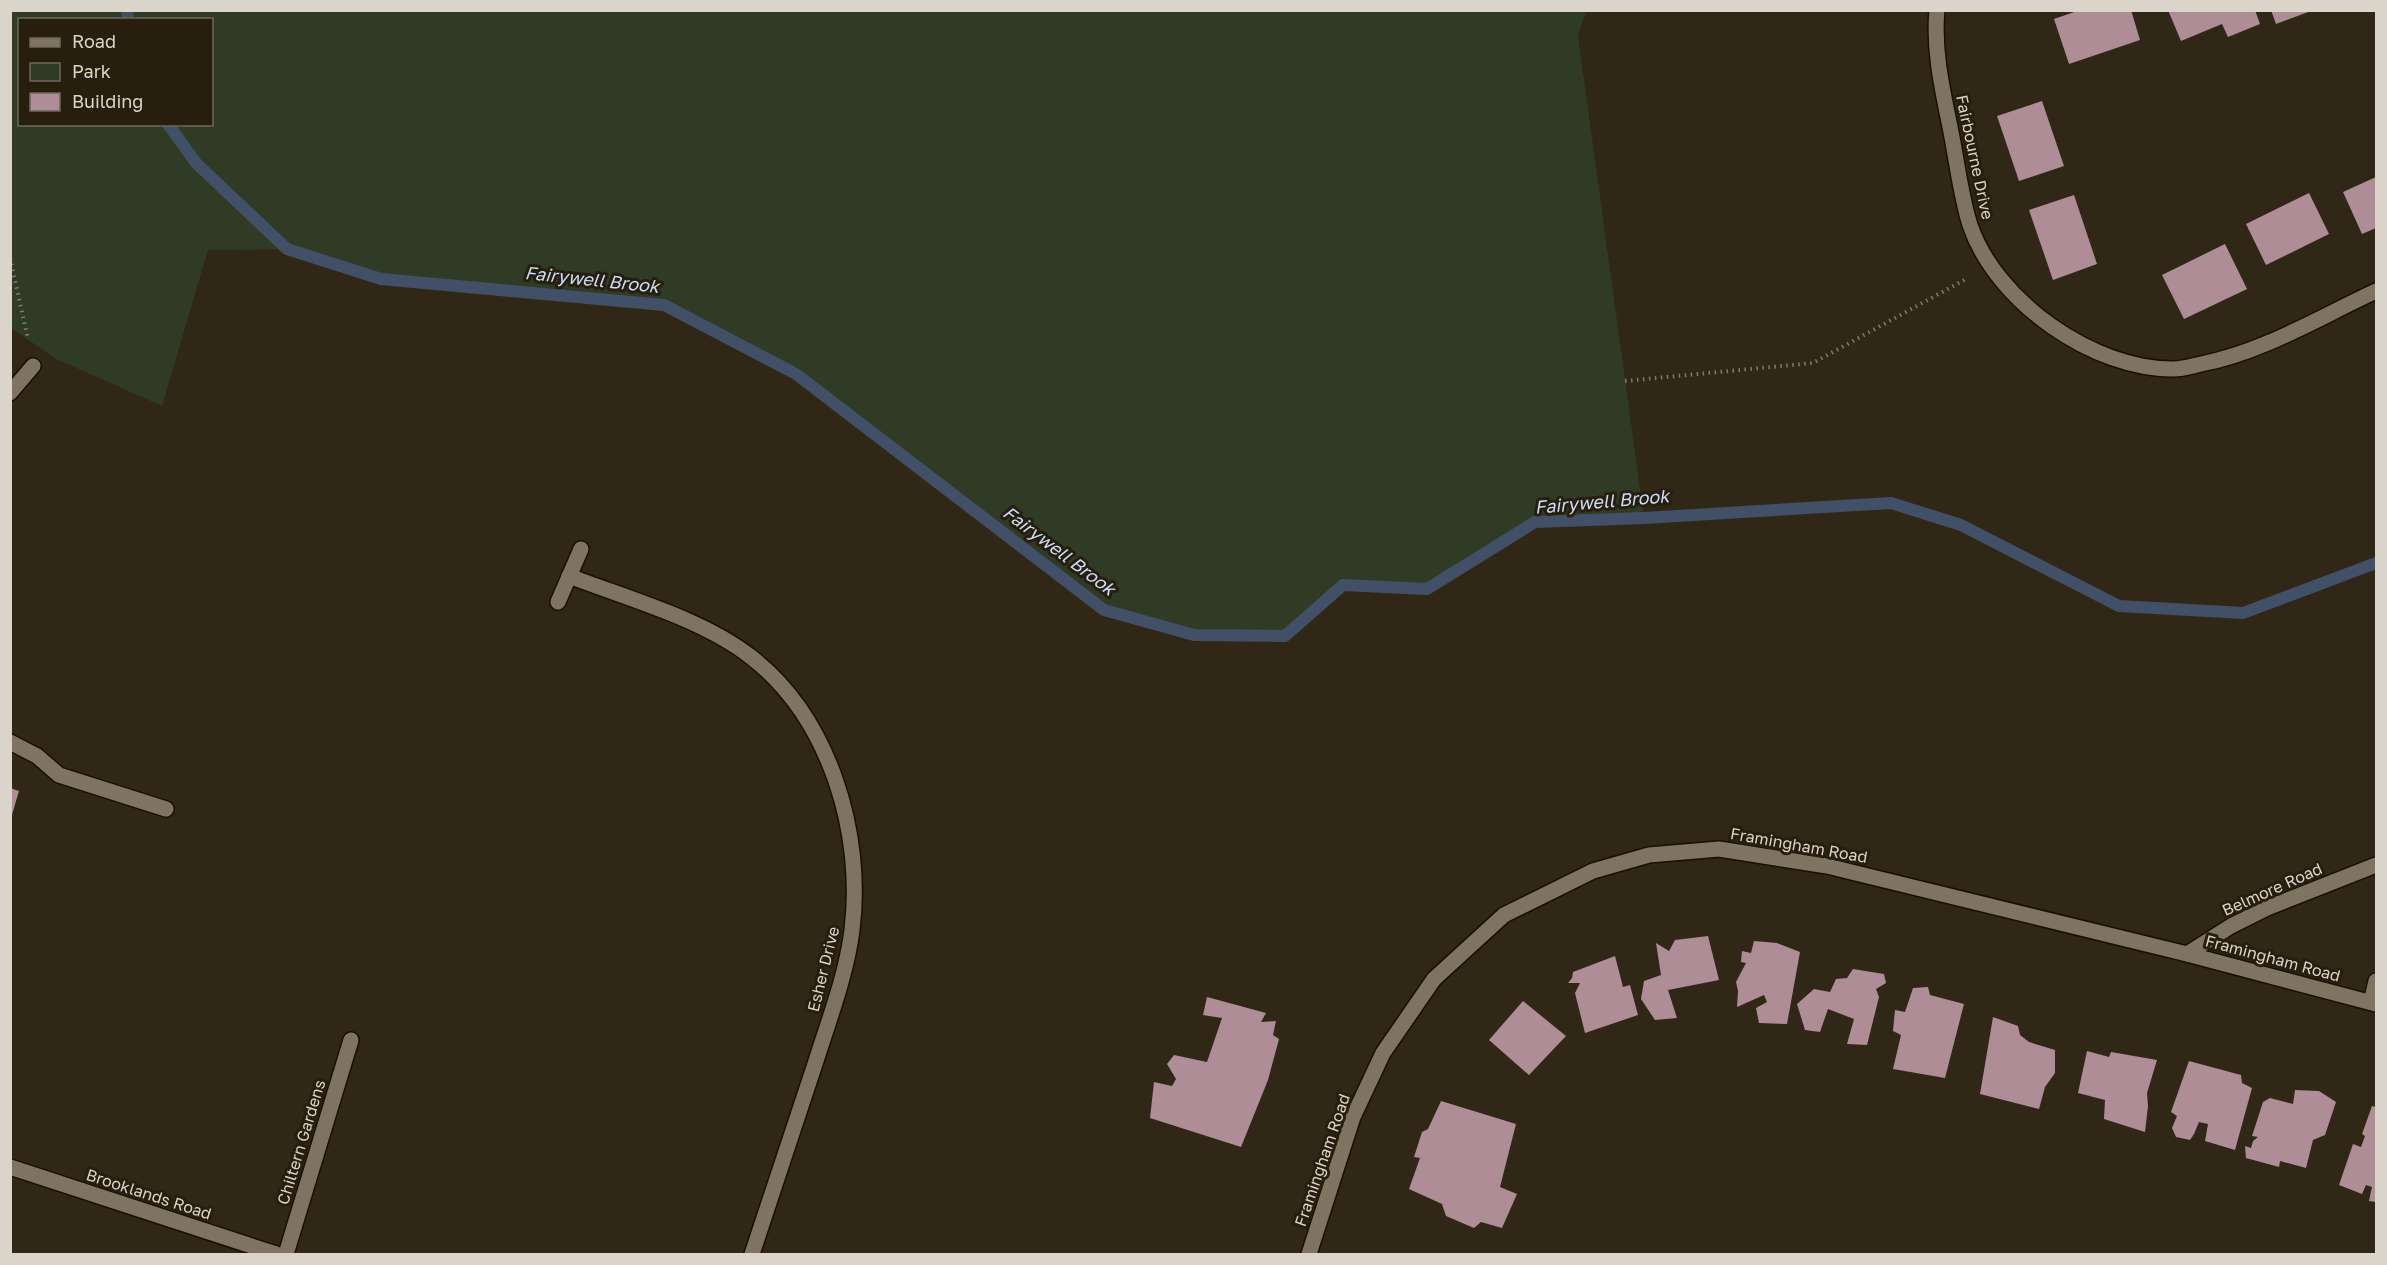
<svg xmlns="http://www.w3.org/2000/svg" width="2387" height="1265" viewBox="0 0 2387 1265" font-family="'Golos Text',sans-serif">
  <rect width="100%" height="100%" fill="#302717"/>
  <!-- green -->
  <path fill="#2f3b25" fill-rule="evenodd" d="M 11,10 L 1586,11 L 1578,36 L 1644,518 L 1535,522 L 1427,589 L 1343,585 L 1285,636 L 1194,635 L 1104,610 L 796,374 L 664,305 L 381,279 L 287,249 L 208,250 L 162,406 L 56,359 L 11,328 ZM 20,20 L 212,20 L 212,124 L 20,124 Z"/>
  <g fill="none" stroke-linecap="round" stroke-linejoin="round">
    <!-- stream -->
    <g stroke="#425067" stroke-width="12">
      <path d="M 127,10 L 128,20"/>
      <path d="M 168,124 L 196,163 L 287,249 L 381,279 L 664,305 L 796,374 L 1104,610 L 1194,635 L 1285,636 L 1343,585 L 1427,589 L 1535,522 L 1644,518 L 1891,503 L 1961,525 L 2119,606 L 2243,613 L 2376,563"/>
    </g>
  </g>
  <!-- building -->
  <g fill="#ae8d97">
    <path d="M 2080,10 L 2131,10 L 2140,40 L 2069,64 L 2054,19 Z"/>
    <path d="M 2168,10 L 2255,10 L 2260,24 L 2228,37 L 2222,24 L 2181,41 Z"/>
    <path d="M 2271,10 L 2311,10 L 2311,11 L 2276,24 Z"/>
    <path d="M 2042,101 L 2064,166 L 2019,181 L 1997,116 Z"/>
    <path d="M 2376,177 L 2376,228 L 2362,234 L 2343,192 Z"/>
    <path d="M 2309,193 L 2329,234 L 2266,265 L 2246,224 Z"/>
    <path d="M 2074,195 L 2097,264 L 2053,280 L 2029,210 Z"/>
    <path d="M 2225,244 L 2247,289 L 2184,319 L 2162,275 Z"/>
    <path d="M 10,788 L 19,791 L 11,818 L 10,818 Z"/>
    <path d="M 1708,936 L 1719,980 L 1668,990 L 1677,1018 L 1655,1020 L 1641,999 L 1644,981 L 1661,975 L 1656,943 L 1669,951 L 1675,940 Z"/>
    <path d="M 1754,941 L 1777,943 L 1800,952 L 1787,1024 L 1759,1023 L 1756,1008 L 1767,1002 L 1764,995 L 1737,1007 L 1738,991 L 1736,982 L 1746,963 L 1741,962 L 1742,951 L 1751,953 Z"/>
    <path d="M 1615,956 L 1623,987 L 1630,985 L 1638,1015 L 1585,1033 L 1575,993 L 1580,983 L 1568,983 L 1572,978 L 1573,972 Z"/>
    <path d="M 1853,969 L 1884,974 L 1886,983 L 1876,989 L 1879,997 L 1867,1045 L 1847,1044 L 1854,1019 L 1828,1009 L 1820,1032 L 1805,1030 L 1797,1004 L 1814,989 L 1830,992 L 1836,979 L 1847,978 Z"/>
    <path d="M 1928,987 L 1930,995 L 1964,1004 L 1945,1078 L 1893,1069 L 1901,1035 L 1893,1031 L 1895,1010 L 1905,1012 L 1913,988 Z"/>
    <path d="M 1207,997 L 1266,1013 L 1261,1022 L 1276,1021 L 1273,1035 L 1279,1039 L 1268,1080 L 1241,1147 L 1150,1118 L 1154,1082 L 1172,1086 L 1176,1079 L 1167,1064 L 1174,1055 L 1207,1062 L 1222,1018 L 1203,1015 Z"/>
    <path d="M 1523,1001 L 1566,1036 L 1529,1075 L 1489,1040 Z"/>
    <path d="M 1993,1017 L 2018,1026 L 2020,1035 L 2029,1042 L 2055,1050 L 2055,1073 L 2045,1087 L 2039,1109 L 1980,1094 Z"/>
    <path d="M 2087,1051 L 2109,1057 L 2111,1052 L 2157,1060 L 2147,1093 L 2148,1106 L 2145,1132 L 2104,1119 L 2105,1100 L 2078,1093 Z"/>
    <path d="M 2189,1061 L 2241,1075 L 2242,1083 L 2252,1088 L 2235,1150 L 2205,1141 L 2208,1124 L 2199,1122 L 2194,1134 L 2190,1140 L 2176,1137 L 2172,1128 L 2177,1116 L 2171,1112 Z"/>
    <path d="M 2295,1090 L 2319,1091 L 2336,1102 L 2325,1135 L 2313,1140 L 2306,1168 L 2280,1161 L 2279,1167 L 2246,1158 L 2245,1146 L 2251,1148 L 2253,1141 L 2258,1137 L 2252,1136 L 2263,1102 L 2270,1098 L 2293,1104 Z"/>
    <path d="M 1441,1101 L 1516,1124 L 1500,1187 L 1517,1194 L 1502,1228 L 1481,1222 L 1474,1228 L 1446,1216 L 1442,1204 L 1409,1189 L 1420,1158 L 1414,1157 L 1422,1132 L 1428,1129 Z"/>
    <path d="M 2372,1106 L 2376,1107 L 2376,1202 L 2369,1201 L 2372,1187 L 2366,1185 L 2362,1194 L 2339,1185 L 2353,1144 L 2361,1147 L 2365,1136 L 2362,1134 Z"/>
  </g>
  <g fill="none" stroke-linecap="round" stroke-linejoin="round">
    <defs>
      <path id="service" d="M 10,742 L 37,756 L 59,775 L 166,809"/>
      <g id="minor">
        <path d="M 1937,10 C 1933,51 1943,92 1951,132 C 1957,162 1961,197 1970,225 C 1996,302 2094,370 2174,369 C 2183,369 2192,366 2201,364 C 2263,352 2320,317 2376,291"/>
        <path d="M 10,393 L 33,366"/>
        <path d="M 569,576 C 626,598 703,619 751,657 C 830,718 864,834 852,930 C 847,972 829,1020 816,1061 C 795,1125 773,1190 752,1254"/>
        <path d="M 558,602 L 581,549"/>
        <path d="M 2187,954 L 2231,926 L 2267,908 L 2376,865"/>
        <path d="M 2371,1002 L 2376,981"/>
        <path d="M 286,1254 L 351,1040"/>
        <path d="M 1309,1254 L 1353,1117 L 1383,1053 L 1434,979 L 1504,915 L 1593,871 L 1649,855 L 1719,849 L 1827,866 L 2187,954 L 2376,1004"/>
      </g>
      <path id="tertiary" d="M 10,1167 L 276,1254"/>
    </defs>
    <!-- service casing -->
    <use href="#service" stroke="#181003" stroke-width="18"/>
    <!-- minor casing -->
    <use href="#minor" stroke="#181003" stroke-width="18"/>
    <!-- tertiary casing -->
    <use href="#tertiary" stroke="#181003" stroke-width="18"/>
    <!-- path -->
    <g stroke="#827b6e" stroke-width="4" stroke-dasharray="1.5 4.5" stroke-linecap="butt">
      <path d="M 10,258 L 28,339"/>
      <path d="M 1625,381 L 1813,363 L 1966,279"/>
    </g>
    <!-- service -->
    <use href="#service" stroke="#7f7462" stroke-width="15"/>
    <!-- minor -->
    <use href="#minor" stroke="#7f7462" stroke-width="15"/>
    <!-- tertiary -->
    <use href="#tertiary" stroke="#7f7462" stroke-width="15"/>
  </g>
  <g text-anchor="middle" stroke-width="6" stroke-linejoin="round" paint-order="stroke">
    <!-- street labels -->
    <g font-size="16" fill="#dad4ca" stroke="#271e0e">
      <text transform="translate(1975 157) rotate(78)" y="6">Fairbourne Drive</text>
      <text transform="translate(1799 845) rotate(10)" y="6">Framingham Road</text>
      <text transform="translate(2272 889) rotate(-24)" y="6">Belmore Road</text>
      <text transform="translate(2273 958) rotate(15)" y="6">Framingham Road</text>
      <text transform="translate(823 969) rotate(-76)" y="6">Esher Drive</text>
      <text transform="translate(301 1142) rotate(-73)" y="6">Chiltern Gardens</text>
      <text transform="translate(1322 1160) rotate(-71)" y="6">Framingham Road</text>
      <text transform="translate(149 1194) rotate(18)" y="6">Brooklands Road</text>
    </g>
    <!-- water labels -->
    <g font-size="18" font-style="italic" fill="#cbdcf9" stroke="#271e0e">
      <text transform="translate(592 280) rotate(6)" y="6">Fairywell Brook</text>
      <text transform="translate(1602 502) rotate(-5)" y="6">Fairywell Brook</text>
      <text transform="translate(1059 551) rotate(37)" y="6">Fairywell Brook</text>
    </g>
  </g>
  <!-- border -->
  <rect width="2387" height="1265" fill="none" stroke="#dad4ca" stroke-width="24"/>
  <!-- legend -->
  <rect x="18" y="18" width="195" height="108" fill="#271e0e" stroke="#6f6759" stroke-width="1.5"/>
  <rect x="30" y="38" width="30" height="9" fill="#7f7462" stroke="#6f6759" stroke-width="1.5"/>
  <text x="72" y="48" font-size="18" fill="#dad4ca">Road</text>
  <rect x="30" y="63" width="30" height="18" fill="#2f3b25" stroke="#6f6759" stroke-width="1.5"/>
  <text x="72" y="78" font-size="18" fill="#dad4ca">Park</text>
  <rect x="30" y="93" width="30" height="18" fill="#ae8d97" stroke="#6f6759" stroke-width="1.5"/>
  <text x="72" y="108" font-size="18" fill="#dad4ca">Building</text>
</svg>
